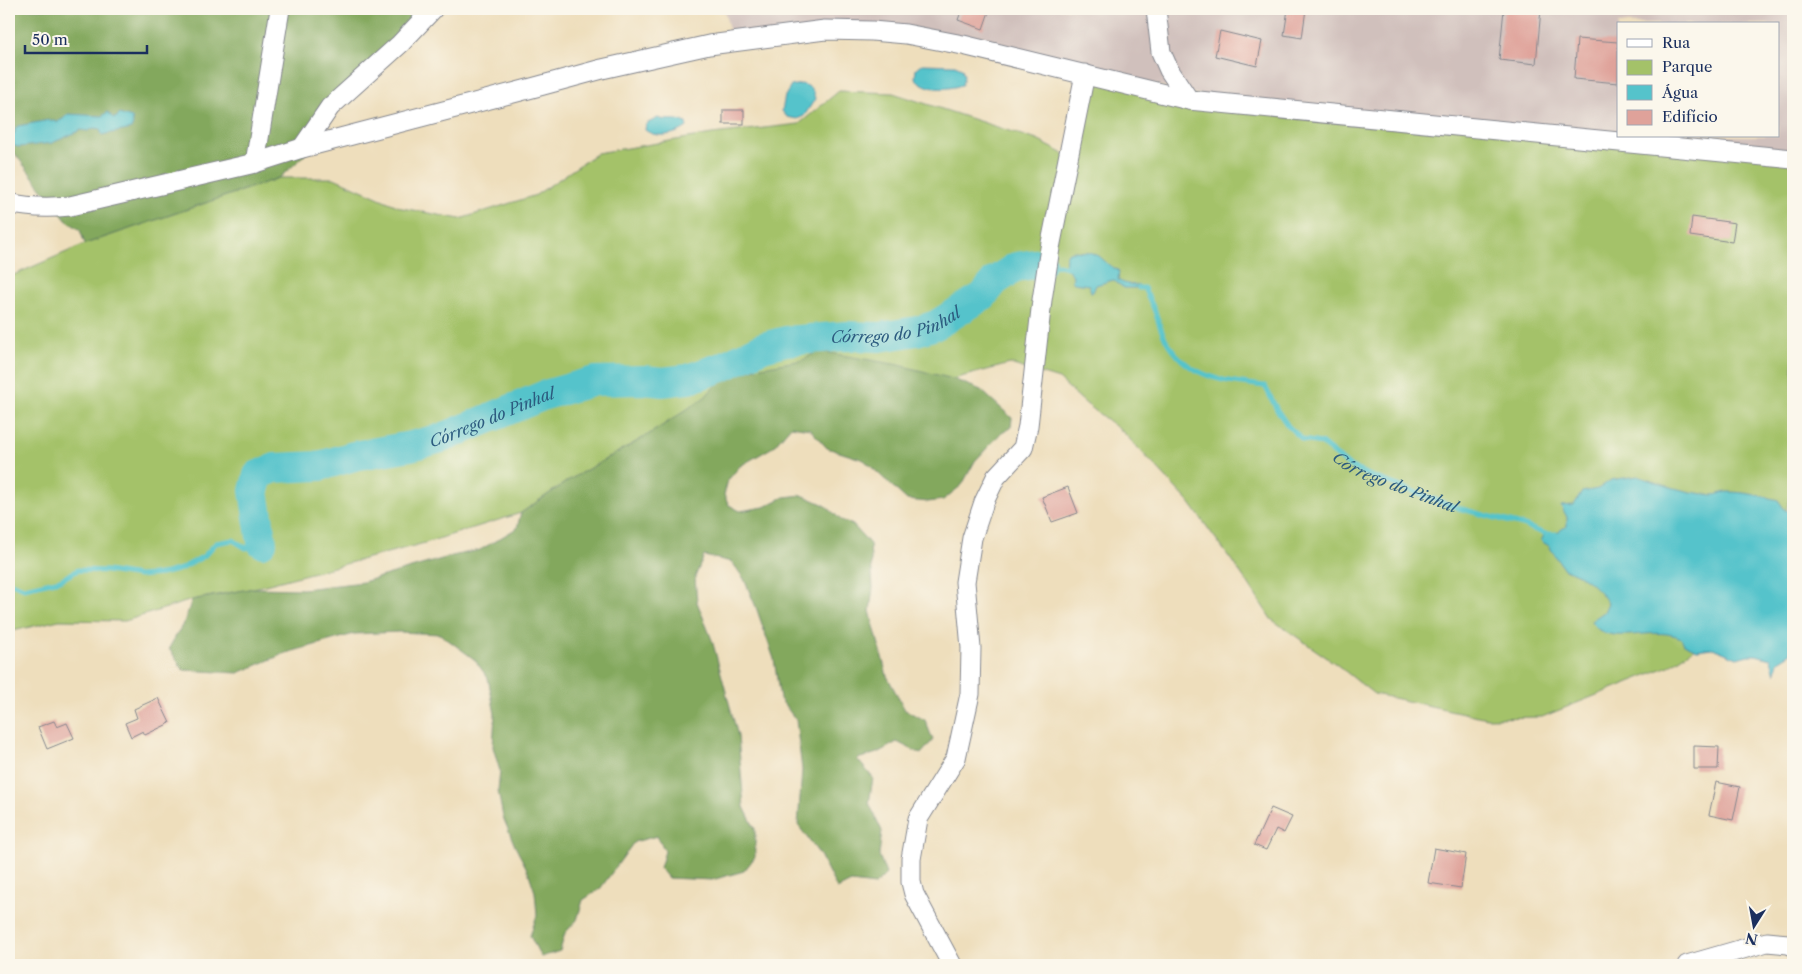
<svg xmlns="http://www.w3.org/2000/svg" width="1802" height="974" viewBox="0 0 1802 974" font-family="'Libre Caslon Text',serif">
  <rect width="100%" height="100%" fill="#fbf7ec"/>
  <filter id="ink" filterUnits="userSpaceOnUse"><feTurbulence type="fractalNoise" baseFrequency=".02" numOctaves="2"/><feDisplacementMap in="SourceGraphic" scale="10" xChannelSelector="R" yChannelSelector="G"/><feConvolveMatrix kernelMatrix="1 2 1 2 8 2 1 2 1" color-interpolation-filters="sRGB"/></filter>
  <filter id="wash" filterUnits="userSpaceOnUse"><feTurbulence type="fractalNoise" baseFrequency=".0096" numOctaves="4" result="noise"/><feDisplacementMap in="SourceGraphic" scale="20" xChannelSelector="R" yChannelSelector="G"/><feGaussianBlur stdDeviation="1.12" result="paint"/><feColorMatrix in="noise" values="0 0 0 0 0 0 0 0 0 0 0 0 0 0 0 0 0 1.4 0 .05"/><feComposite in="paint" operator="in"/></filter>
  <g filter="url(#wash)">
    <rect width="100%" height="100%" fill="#eedebc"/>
    <!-- industrial -->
    <path fill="#d0c0bc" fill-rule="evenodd" d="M 724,9 L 1793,9 L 1793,154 L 1201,95 L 953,39 L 730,34 ZM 1618,24 L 1778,24 L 1778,136 L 1618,136 Z"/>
    <!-- green -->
    <path fill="#a4c269" stroke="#607864" d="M 1089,71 L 1180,94 L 1793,154 L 1793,480 L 1780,539 L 1727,627 L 1669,666 L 1542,717 L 1487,718 L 1374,694 L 1336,664 L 1271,619 L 1245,579 L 1189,502 L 1123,432 L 1085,403 L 1059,379 L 1010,364 L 953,379 L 915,373 L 643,438 L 569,480 L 521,513 L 425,543 L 254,588 L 192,600 L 125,621 L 59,620 L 9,632 L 9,277 L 85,244 L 279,178 L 334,178 L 402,208 L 460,219 L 536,195 L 597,153 L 712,134 L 799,124 L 839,91 L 893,93 L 1037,140 L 1072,158 Z"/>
    <!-- forest -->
    <g fill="#83a85d" stroke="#4f6c5e">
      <path d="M 9,9 L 415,9 L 412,18 L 341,103 L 303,157 L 279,178 L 85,244 L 80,230 L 66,220 L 9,146 Z"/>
      <path d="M 818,351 L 899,365 L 953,379 L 981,390 L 1012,418 L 1011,428 L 1000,434 L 975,461 L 962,485 L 943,500 L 928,502 L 907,500 L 864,460 L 827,448 L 810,429 L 791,426 L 773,447 L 740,466 L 728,480 L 724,495 L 729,505 L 740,511 L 764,507 L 784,497 L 802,495 L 825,505 L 841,520 L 852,524 L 870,544 L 873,588 L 870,611 L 887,676 L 905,710 L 925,720 L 933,740 L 921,754 L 897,742 L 877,753 L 857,759 L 873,778 L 869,803 L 882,831 L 879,855 L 886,874 L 875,885 L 851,882 L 837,889 L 820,855 L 798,825 L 802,770 L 796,720 L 780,699 L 774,659 L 756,607 L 744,579 L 732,562 L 704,556 L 695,577 L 697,602 L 712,640 L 738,736 L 744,807 L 755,829 L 755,857 L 744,871 L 712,880 L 668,878 L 660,868 L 665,851 L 657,836 L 634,842 L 600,889 L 583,900 L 577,920 L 565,933 L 560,951 L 541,957 L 530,936 L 537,915 L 535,892 L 528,871 L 515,846 L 503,817 L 498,791 L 500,771 L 493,747 L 495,714 L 488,678 L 474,659 L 440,634 L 399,632 L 354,634 L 286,653 L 238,673 L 183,670 L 169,648 L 184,622 L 192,600 L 254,588 L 303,589 L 363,582 L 452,556 L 480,550 L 517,528 L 521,513 L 569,480 L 643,438 L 671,420 L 705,397 L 723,377 L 756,368 L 803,360 Z"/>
    </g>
    <!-- water -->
    <g fill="#55c3cb" stroke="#387994">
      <path d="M 922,64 L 955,65 L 962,68 L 964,76 L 962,85 C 946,90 927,91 915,78 L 916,69 Z"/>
      <path d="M 801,84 C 811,86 813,89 815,99 L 804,116 L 797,119 L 787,117 L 782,111 L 785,96 L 791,86 Z"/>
      <path d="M 108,112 L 113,118 L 117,117 L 119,114 L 132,118 L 133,124 L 131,129 C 121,132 112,132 102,135 L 100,129 L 94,128 L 88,131 L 81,130 L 52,143 L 19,147 L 14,146 L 12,135 L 15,133 L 15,129 L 18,126 L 49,120 L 57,122 L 63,119 L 68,114 L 102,116 Z"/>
      <path d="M 658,118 C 667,122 676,117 686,123 L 687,127 C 676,135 657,139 645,130 L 646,124 Z"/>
      <path d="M 1074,251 L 1089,252 L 1099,256 L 1109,265 L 1119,271 L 1118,280 C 1126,286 1135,283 1144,288 L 1124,288 L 1113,280 L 1096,285 L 1093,292 L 1091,292 L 1089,285 L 1074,283 L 1072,281 L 1073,276 L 1070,271 L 1065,268 L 1066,256 L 1069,252 Z"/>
      <path d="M 1638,476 C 1662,485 1687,493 1713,495 C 1718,495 1722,492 1728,492 C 1745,492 1761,496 1778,500 L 1785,510 L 1793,513 L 1793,551 L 1790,553 L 1788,566 L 1793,578 L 1793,590 L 1790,595 L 1789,604 L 1791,616 L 1791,653 L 1778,661 L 1775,674 L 1771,659 L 1756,655 L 1748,655 L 1737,658 L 1713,648 L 1697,650 L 1684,644 L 1681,638 C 1658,626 1619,643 1599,630 C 1596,628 1593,624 1591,621 L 1604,612 L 1608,603 C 1598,587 1582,574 1564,569 L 1549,546 L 1541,541 L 1544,535 L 1552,535 L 1567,526 L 1567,517 L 1561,506 L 1574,505 L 1582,492 L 1598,489 L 1611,480 Z"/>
    </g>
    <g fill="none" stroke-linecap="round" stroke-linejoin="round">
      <!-- stream -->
      <g stroke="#55c3cb" stroke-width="5">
        <path d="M 1058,265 L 1072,268"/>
        <path id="s1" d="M 1139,288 L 1144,288 C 1147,295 1151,302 1154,309 C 1158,319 1160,329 1165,338 C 1187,379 1224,381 1265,386 L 1277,410 L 1288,426 L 1303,440 L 1321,443 L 1348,465 L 1366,474 L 1458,508 L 1522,525 L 1546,534 L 1556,534"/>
        <path d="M 9,582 L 24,588 L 60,580 L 78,570 L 107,571 L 139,576 L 162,574 L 181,569 L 204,556 L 216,543 L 233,540 L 246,548 L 262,543"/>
      </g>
      <!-- river -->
      <path stroke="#55c3cb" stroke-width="30" id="s2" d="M 262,543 L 254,491 L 258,475 L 275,468 L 320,466 L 354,456 L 411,446 L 442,438 L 545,395 L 595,381 L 645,380 L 662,382 L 688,379 L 722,367 L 763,347 L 786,341 L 846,336 L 880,337 L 917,331 L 936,325 L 983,296 L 995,281 L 1016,267 L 1041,263"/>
    </g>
    <g id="blocks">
      <!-- building -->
      <g fill="#dfa29a">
        <path d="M 962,9 L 990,9 L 983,29 L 958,20 Z"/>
        <path d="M 1288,9 L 1306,9 L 1302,38 L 1284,35 Z"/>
        <path d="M 1504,9 L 1541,9 L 1536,64 L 1499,60 Z"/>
        <path d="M 1220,31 L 1262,41 L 1257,66 L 1215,56 Z"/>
        <path d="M 1577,39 L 1618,42 L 1618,83 L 1574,79 Z"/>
        <rect x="723" y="110" width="21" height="14"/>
        <path d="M 1692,217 L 1735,223 L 1732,242 L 1690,236 Z"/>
        <path d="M 1068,487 L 1078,513 L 1052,522 L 1042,497 Z"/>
        <path d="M 158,698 L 170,723 L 145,735 L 143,731 L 131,737 L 125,723 L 137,718 L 134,709 Z"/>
        <path d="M 54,721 L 57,727 L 67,723 L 74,738 L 47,749 L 38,727 Z"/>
        <path d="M 1694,746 L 1719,747 L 1718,769 L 1694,769 Z"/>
        <path d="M 1716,782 L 1740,787 L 1733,820 L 1709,815 Z"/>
        <path d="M 1271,808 L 1292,817 L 1284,833 L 1276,829 L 1266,850 L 1254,845 Z"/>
        <path d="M 1434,848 L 1466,854 L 1461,888 L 1428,883 Z"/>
      </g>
    </g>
  </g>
  <g filter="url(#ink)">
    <use href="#blocks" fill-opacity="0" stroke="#84868d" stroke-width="1"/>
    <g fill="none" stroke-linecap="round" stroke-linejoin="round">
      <defs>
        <g id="minor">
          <path d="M 1156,9 L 1161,52 L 1169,70 L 1189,100"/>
          <path d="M 302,148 L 330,107 L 400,44 L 433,9"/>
          <path d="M 255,163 L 280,9"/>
          <path d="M 9,203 C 29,208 49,208 70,206 L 255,163 L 302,148 L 532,88 L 602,69 L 709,45 L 825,30 L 872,31 L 906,34 L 963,45 L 1189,100 L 1793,159"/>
          <path d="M 952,965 L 914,894 L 911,882 L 911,859 L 918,819 L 956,758 L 970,694 L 971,648 L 965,582 L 972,538 L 984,502 L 996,477 L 1023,448 L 1028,426 L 1042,300 L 1050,248 L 1085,74"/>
          <path d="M 1687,965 L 1767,942 L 1788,944 L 1793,946"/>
        </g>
      </defs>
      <!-- minor casing -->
      <use href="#minor" stroke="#84868d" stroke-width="21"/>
      <!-- minor -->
      <use href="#minor" stroke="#fff" stroke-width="19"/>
    </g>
  </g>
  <g text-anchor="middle" stroke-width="5" stroke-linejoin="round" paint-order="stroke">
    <!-- water labels -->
    <g font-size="16" font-style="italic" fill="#2c5b7f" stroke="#fbf7ec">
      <text dy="6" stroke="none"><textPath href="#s2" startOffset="732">Córrego do Pinhal</textPath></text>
      <text dy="6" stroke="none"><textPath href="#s2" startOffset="312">Córrego do Pinhal</textPath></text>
      <text dy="6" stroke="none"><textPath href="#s1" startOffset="346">Córrego do Pinhal</textPath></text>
    </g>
  </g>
  <!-- margin -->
  <rect width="1802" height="974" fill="none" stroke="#fbf7ec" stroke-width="30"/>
  <!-- legend -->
  <rect x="1617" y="22" width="162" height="115" fill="#fbf7ec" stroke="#a1a7b3"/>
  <rect x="1627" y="39" width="25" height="8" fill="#ffffff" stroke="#a1a7b3"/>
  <text x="1662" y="48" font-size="15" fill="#1b2f5e">Rua</text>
  <rect x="1627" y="60" width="25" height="15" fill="#a4c269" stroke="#a1a7b3"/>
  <text x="1662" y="72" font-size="15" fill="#1b2f5e">Parque</text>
  <rect x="1627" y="85" width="25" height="15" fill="#55c3cb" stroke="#a1a7b3"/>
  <text x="1662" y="98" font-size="15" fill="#1b2f5e">Água</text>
  <rect x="1627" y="110" width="25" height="15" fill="#dfa29a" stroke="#a1a7b3"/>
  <text x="1662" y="122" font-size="15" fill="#1b2f5e">Edifício</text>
  <!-- north arrow -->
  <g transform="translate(1754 926) rotate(191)" stroke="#fbf7ec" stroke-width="4" paint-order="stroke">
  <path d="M0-4L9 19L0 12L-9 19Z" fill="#1b2f5e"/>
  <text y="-8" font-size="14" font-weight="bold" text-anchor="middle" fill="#1b2f5e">N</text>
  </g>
  <!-- scale -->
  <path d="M25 45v8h122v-8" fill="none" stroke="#1b2f5e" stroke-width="2.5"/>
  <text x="32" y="45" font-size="15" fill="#1b2f5e" stroke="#fbf7ec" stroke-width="4" paint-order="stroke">50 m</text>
</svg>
